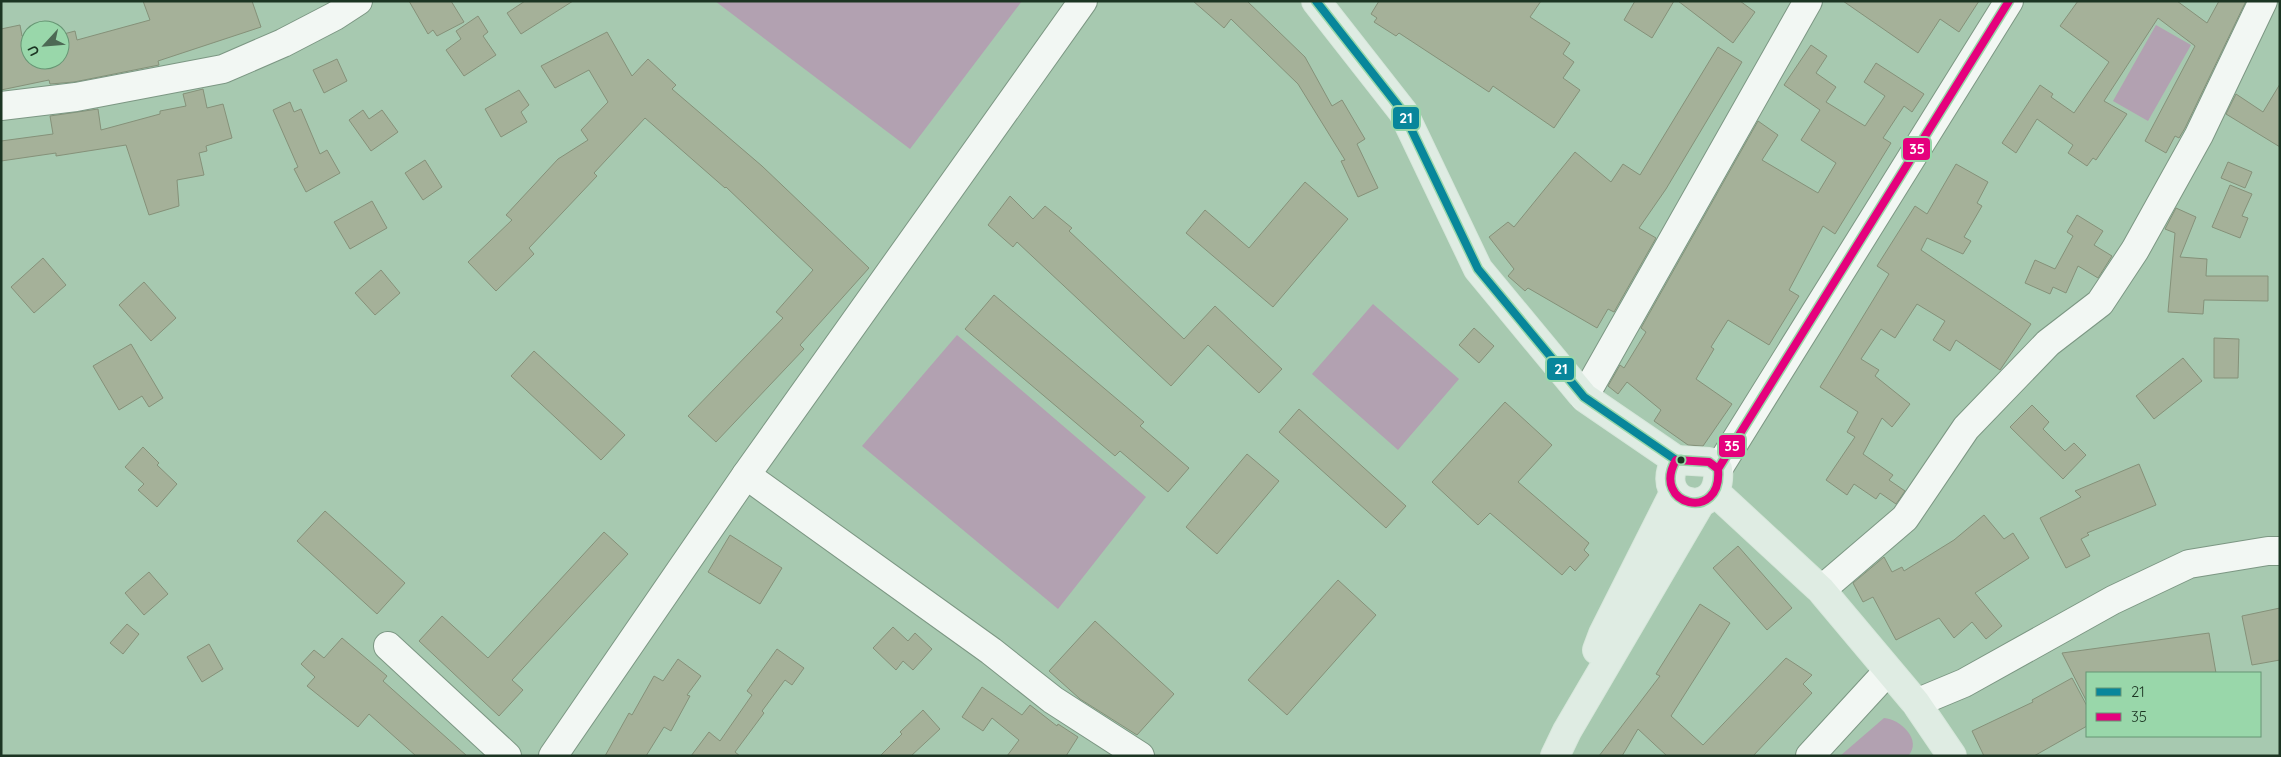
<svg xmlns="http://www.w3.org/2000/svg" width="2281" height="757" viewBox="0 0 2281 757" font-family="Quicksand,sans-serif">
  <rect width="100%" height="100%" fill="#a7c9b0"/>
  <!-- green -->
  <g fill="#b2a1b1">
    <path d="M 715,1 L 1022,1 L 910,149 Z"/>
    <path d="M 2156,25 L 2191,45 L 2148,121 L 2113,101 Z"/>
    <path d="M 1373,304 L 1459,379 L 1398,450 L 1312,374 Z"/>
    <path d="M 957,335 L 1146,497 L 1058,609 L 862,446 Z"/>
    <path d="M 1884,718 C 1900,719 1923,740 1908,756 L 1840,756 Z"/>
  </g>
  <!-- building -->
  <g fill="#a5b199" stroke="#859179">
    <path d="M 143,1 L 252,1 L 261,27 L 158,61 L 159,65 L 74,82 L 50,84 L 49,80 L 1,90 L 1,29 L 20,25 L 22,36 L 30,34 L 30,60 L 60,60 L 60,35 L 75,31 L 77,40 L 150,20 Z"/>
    <path d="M 409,1 L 451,1 L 464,22 L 437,36 L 433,30 L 428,34 Z"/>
    <path d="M 525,1 L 573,1 L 521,34 L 507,13 Z"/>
    <path d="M 1193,1 L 1247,1 L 1305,57 L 1332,106 L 1342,100 L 1365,139 L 1357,144 L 1378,188 L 1358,197 L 1341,161 L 1345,160 L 1298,84 L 1231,19 L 1224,28 Z"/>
    <path d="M 1379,1 L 1541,1 L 1530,17 L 1570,43 L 1563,54 L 1574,62 L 1563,78 L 1580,90 L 1554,128 L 1493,86 L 1489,92 L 1399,33 L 1396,36 L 1374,22 L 1377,18 L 1371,14 Z"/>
    <path d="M 1635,1 L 1674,1 L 1652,38 L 1624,20 Z"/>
    <path d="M 1678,1 L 1740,1 L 1755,12 L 1733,43 Z"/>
    <path d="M 1843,1 L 1979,1 L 1959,32 L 1940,19 L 1918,53 Z"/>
    <path d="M 2078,1 L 2177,1 L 2207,23 L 2219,1 L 2246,1 L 2185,128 L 2179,138 L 2175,136 L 2166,153 L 2145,141 L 2195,46 L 2158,18 L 2104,101 L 2127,114 L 2096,160 L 2093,158 L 2087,166 L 2068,153 L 2073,145 L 2037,119 L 2016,153 L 2002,143 L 2040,85 L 2053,94 L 2051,97 L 2074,113 L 2109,62 L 2060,26 Z"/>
    <path d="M 478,16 L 488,32 L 483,36 L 496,55 L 464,76 L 446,50 L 461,39 L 456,31 Z"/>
    <path d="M 607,32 L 632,76 L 648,59 L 676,85 L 672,89 L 762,166 L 869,268 L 800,345 L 804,349 L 716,442 L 688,416 L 783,318 L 776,312 L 813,270 L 726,187 L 725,188 L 645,118 L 594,173 L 597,176 L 529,248 L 534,254 L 496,291 L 468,262 L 512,220 L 506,215 L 558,159 L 588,140 L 581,130 L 608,102 L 589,70 L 555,88 L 541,66 Z"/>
    <path d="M 1811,45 L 1827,56 L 1816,73 L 1836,87 L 1826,102 L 1865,126 L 1885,96 L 1864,82 L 1876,63 L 1924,94 L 1912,112 L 1904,106 L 1883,138 L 1891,143 L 1835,234 L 1823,226 L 1789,290 L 1799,296 L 1769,345 L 1728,320 L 1711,347 L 1714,349 L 1696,379 L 1732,404 L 1703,446 L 1688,445 L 1654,421 L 1661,410 L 1627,382 L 1618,394 L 1608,386 L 1620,365 L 1624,368 L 1646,332 L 1641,328 L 1758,121 L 1778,135 L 1762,160 L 1818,193 L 1836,163 L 1801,140 L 1820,110 L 1784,85 Z"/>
    <path d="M 1718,47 L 1742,62 L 1666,189 L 1639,228 L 1656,238 L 1614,312 L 1608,309 L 1597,328 L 1528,288 L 1525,291 L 1508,276 L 1514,269 L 1489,237 L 1508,222 L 1514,227 L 1575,152 L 1611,182 L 1623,164 L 1640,175 Z"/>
    <path d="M 337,59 L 347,81 L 324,93 L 313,70 Z"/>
    <path d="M 2280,84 L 2280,147 L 2226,114 L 2236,94 L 2263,112 Z"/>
    <path d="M 203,89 L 207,108 L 223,104 L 232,138 L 206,146 L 207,151 L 199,153 L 204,175 L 177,180 L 179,206 L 149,215 L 126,145 L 56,156 L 56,153 L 1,161 L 1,141 L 53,134 L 50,116 L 98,109 L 101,130 L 160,114 L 160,111 L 186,106 L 183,94 Z"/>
    <path d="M 519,90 L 529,105 L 521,112 L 527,122 L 501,137 L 485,109 Z"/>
    <path d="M 290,102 L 294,112 L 301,109 L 320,154 L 327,150 L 340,173 L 306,192 L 294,169 L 298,167 L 273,110 Z"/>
    <path d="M 363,110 L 369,119 L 382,110 L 398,132 L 371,151 L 349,120 Z"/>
    <path d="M 425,160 L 442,187 L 423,200 L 405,173 Z"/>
    <path d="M 2228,162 L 2252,172 L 2245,188 L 2221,178 Z"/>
    <path d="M 1956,164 L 1988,182 L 1977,203 L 1982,206 L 1964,237 L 1971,241 L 1963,254 L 1927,238 L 1921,250 L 2031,324 L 2000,370 L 1956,340 L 1950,351 L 1933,340 L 1945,321 L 1917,304 L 1895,338 L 1881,329 L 1861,359 L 1879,370 L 1875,376 L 1910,404 L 1892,427 L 1882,418 L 1863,454 L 1893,475 L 1889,480 L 1905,491 L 1896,504 L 1880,493 L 1876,499 L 1854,484 L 1847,495 L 1826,480 L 1855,437 L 1847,432 L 1858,412 L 1820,387 L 1889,274 L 1877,266 L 1915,206 L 1927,214 Z"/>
    <path d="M 1305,182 L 1348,219 L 1273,307 L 1186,233 L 1205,210 L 1249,248 Z"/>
    <path d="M 2230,185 L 2252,194 L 2242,216 L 2248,218 L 2240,238 L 2212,227 Z"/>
    <path d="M 1010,196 L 1033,219 L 1045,206 L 1072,228 L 1069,231 L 1184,339 L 1215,306 L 1282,369 L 1259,393 L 1208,345 L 1171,386 L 1017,242 L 1013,247 L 988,225 Z"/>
    <path d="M 372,201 L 387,228 L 350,249 L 334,222 Z"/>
    <path d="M 2176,208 L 2196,217 L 2180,257 L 2207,259 L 2206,276 L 2268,276 L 2268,301 L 2204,300 L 2203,314 L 2168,312 L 2175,233 L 2165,229 Z"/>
    <path d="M 2077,215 L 2103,231 L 2094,245 L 2112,256 L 2098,278 L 2078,266 L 2066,293 L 2053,287 L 2050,294 L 2025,283 L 2035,260 L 2055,269 L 2073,236 L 2067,232 Z"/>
    <path d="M 43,258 L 66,285 L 34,313 L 11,287 Z"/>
    <path d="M 381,270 L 400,293 L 375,315 L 355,293 Z"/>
    <path d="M 144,282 L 176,318 L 151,341 L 119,305 Z"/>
    <path d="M 994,295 L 1144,422 L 1140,426 L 1189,468 L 1168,492 L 1120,451 L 1115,456 L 965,329 Z"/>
    <path d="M 1474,328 L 1494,346 L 1479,363 L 1459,345 Z"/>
    <path d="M 2214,338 L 2239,339 L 2238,378 L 2214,378 Z"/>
    <path d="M 131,344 L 163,398 L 149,407 L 142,396 L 119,410 L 93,366 Z"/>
    <path d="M 534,351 L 625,435 L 601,460 L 511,376 Z"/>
    <path d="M 2183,358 L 2202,381 L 2154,419 L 2136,396 Z"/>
    <path d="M 1505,402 L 1552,445 L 1518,482 L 1589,543 L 1584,550 L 1589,555 L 1575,571 L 1570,566 L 1562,575 L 1490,513 L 1478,525 L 1432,482 Z"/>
    <path d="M 2032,405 L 2049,422 L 2043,429 L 2065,451 L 2074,443 L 2086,455 L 2063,479 L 2010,427 Z"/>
    <path d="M 1299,409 L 1406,506 L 1386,528 L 1279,432 Z"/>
    <path d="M 143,447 L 159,463 L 157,465 L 177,484 L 157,507 L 138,490 L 144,484 L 125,467 Z"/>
    <path d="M 1247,454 L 1279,481 L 1217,554 L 1186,527 Z"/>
    <path d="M 2139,464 L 2156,505 L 2087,533 L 2089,535 L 2081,539 L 2090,556 L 2066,568 L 2040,518 L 2081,497 L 2075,491 Z"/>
    <path d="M 325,511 L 405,583 L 377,614 L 297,541 Z"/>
    <path d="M 1984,515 L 2004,539 L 2013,533 L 2029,558 L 1975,593 L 2002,626 L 1986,639 L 1972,622 L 1954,638 L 1939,618 L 1896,640 L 1873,597 L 1863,602 L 1853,583 L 1884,557 L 1892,572 L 1902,567 L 1904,571 L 1954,540 Z"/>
    <path d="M 604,532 L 628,554 L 512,680 L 523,690 L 499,716 L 419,641 L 442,616 L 488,658 Z"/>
    <path d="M 730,535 L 782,568 L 760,604 L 708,572 Z"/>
    <path d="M 1738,546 L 1792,608 L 1767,630 L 1713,568 Z"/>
    <path d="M 149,572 L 168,594 L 144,615 L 125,593 Z"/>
    <path d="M 1338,580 L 1376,615 L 1287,715 L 1248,680 Z"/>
    <path d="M 1700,604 L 1730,623 L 1671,716 L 1703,745 L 1786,658 L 1812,675 L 1803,684 L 1812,693 L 1753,756 L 1667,756 L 1638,729 L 1622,756 L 1599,756 L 1660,676 L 1656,674 Z"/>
    <path d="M 2280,608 L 2280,660 L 2252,665 L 2242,616 Z"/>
    <path d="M 1095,621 L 1174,694 L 1137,735 L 1080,699 L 1049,671 Z"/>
    <path d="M 127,624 L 139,634 L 123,654 L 110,643 Z"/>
    <path d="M 893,627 L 908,641 L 915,633 L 932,649 L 913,670 L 903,661 L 896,670 L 873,648 Z"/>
    <path d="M 2209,633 L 2216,673 L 2087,673 L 2087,702 L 2062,653 Z"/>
    <path d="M 342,638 L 387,676 L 383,681 L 467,756 L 416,756 L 369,714 L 358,727 L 307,686 L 315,677 L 301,664 L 314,650 L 324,658 Z"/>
    <path d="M 209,644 L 223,669 L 202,682 L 187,657 Z"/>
    <path d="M 777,649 L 804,668 L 792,685 L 785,680 L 762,711 L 764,713 L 735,752 L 740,756 L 691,756 L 709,732 L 720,741 L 752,695 L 747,691 Z"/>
    <path d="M 678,659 L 701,676 L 687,695 L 690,696 L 671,731 L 664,727 L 646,756 L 605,756 L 629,713 L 632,715 L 654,676 L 663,681 Z"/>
    <path d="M 2072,678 L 2087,706 L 2087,726 L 2034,756 L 1984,756 L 1972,731 L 2033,702 L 2032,700 Z"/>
    <path d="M 982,687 L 1022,715 L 1030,705 L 1057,726 L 1058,724 L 1078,737 L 1066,756 L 1007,756 L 1019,740 L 992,718 L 983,731 L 962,717 Z"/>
    <path d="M 923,710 L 940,729 L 911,756 L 880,756 L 902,734 L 900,732 Z"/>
  </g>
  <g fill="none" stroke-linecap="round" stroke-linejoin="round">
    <defs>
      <g id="minor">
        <path d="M 1,106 L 76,97 L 223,69 L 283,43 L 335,16 L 358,1"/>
        <path d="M 1584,397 L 1808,1"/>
        <path d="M 1718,469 L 2009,1"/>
        <path d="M 746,475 L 991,651 L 1053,700 L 1140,756"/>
        <path d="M 1821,590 L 1905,518 L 1966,428 L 2048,343 L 2100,303 L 2135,250 L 2199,135 L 2263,1"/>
        <path d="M 388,646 L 507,756"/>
        <path d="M 1916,703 L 1964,683 L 2113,600 L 2189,564 L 2268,551 L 2280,551"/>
        <path d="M 553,756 L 746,475 L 1083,1"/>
        <path d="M 1810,756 L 1888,671"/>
      </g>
      <g id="major">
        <path d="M 1316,1 L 1403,112 L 1478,269 L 1584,397 L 1676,460"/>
        <path d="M 1676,460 L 1709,462 L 1718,469 C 1723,523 1650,506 1676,460 Z"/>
        <path d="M 1715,492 L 1821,590 L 1916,703 L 1952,756"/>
        <path d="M 1597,650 L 1603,634 L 1674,493"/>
        <path d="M 1555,756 L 1567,731 L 1701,502"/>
      </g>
    </defs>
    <!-- minor casing -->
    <use href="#minor" stroke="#7c9783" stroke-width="30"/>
    <!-- major casing -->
    <use href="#major" stroke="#d7e7db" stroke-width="30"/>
    <!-- minor -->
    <use href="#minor" stroke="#f2f7f3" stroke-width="28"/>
    <!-- major -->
    <use href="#major" stroke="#dfece3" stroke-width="28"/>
    <defs>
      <path id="bus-1" d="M 1316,1 L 1403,112 L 1478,269 L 1584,397 L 1676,460"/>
      <path id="bus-2" d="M 1718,469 L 1709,462 L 1676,460 C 1650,506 1723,523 1718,469 L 2009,1"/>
    </defs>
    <!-- bus-1 casing -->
    <use href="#bus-1" stroke="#99d7aa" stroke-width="11"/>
    <!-- bus-2 casing -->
    <use href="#bus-2" stroke="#99d7aa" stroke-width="11"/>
    <!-- bus-1 -->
    <use href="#bus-1" stroke="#08869b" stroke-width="8"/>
    <!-- bus-2 -->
    <use href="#bus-2" stroke="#e5007d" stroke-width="8"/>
  </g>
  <!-- markers -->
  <circle fill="#1c3523" stroke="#99d7aa" stroke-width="2" cx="1681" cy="460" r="4.5"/>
  <g stroke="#99d7aa" stroke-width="2">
    <rect x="1392" y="106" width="28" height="24" rx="5" fill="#08869b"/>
    <rect x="1902" y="137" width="29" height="24" rx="5" fill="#e5007d"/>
    <rect x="1546" y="357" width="29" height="24" rx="5" fill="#08869b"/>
    <rect x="1718" y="434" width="28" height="24" rx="5" fill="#e5007d"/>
  </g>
  <g font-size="14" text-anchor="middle" font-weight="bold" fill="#fff">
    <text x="1406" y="123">21</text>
    <text x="1917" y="154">35</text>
    <text x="1561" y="374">21</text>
    <text x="1732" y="451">35</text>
  </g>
  <!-- border -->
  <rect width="2281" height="757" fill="none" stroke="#1c3523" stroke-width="5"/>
  <!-- legend -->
  <rect x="2086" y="672" width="175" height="65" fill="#99d7aa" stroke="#679674"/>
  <rect x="2096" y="688" width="25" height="8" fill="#08869b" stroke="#679674"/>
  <text x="2131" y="697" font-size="15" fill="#1c3523">21</text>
  <rect x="2096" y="713" width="25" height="8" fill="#e5007d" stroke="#679674"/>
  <text x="2131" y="722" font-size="15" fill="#1c3523">35</text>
  <!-- north arrow -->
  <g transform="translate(45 45) rotate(244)"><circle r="24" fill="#99d7aa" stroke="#679674"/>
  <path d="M0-4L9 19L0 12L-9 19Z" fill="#4d6954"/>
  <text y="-8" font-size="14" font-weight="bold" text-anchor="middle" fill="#1c3523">U</text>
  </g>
</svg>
